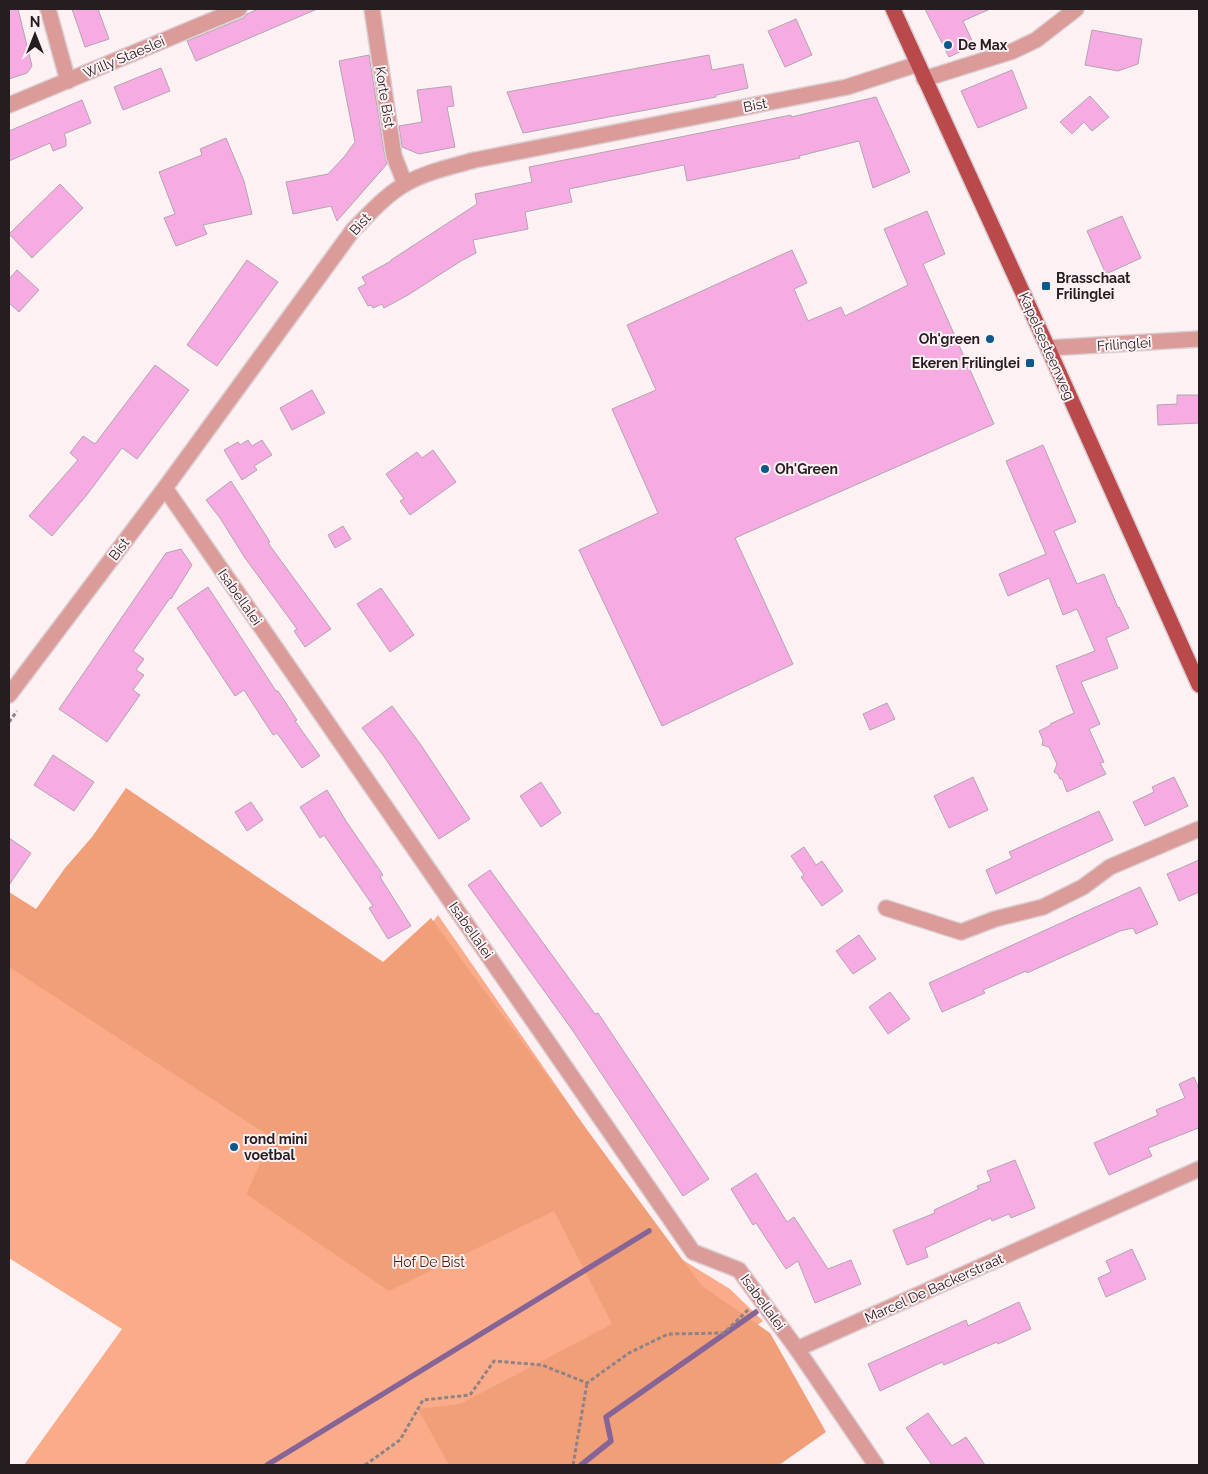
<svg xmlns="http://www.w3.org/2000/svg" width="1208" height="1474" viewBox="0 0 1208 1474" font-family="Raleway,sans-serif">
  <rect width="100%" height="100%" fill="#fdf1f4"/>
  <!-- green -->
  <path fill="#faac8a" d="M 438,915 L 673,1254 L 730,1289 L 763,1321 L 733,1343 L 647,1465 L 24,1465 L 122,1329 L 9,1258 L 9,925 L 282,1121 Z"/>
  <!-- forest -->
  <path fill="#f19f79" d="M 126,788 L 383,962 L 431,918 L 702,1286 L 770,1333 L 826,1432 L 779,1465 L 449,1465 L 418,1409 L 460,1404 L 612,1324 L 554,1211 L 389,1291 L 246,1194 L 272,1138 L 9,967 L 9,892 L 36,909 L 65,868 L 92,837 Z"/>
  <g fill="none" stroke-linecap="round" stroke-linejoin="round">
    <!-- stream -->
    <g stroke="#876496" stroke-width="5.5">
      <path d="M 267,1465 L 649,1231"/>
      <path d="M 581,1465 L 611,1441 L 606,1417 L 756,1312"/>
    </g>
  </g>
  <!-- building -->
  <g fill="#f6ace3" stroke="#b3a4af">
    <path d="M 9,9 L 18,9 L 32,66 L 27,73 L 9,79 Z"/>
    <path d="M 72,9 L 98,9 L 109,39 L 85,47 Z"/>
    <path d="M 258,9 L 317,9 L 196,61 L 187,41 L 243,18 L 247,14 Z"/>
    <path d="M 925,9 L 990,9 L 963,21 L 974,45 L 949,57 Z"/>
    <path d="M 796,19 L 812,55 L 785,67 L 768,31 Z"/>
    <path d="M 1092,30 L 1142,39 L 1138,64 L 1118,71 L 1085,65 Z"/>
    <path d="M 369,55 L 385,157 L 387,164 L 337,221 L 331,206 L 293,214 L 286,182 L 328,174 L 344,157 L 355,142 L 339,61 Z"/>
    <path d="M 709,55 L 712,70 L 743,64 L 748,88 L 716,95 L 716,97 L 523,133 L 507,92 Z"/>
    <path d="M 161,68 L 170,91 L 123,110 L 114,87 Z"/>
    <path d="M 1012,70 L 1027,108 L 978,128 L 961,91 Z"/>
    <path d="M 451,86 L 454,106 L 447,107 L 455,147 L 419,154 L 402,147 L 399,126 L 422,122 L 417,90 Z"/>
    <path d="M 1090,96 L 1109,117 L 1092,131 L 1084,122 L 1072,134 L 1060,122 Z"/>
    <path d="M 876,97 L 910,172 L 873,188 L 859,141 L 799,156 L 800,158 L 687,181 L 684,165 L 569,189 L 572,202 L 525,212 L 528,229 L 473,240 L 476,253 L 461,261 L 408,295 L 384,308 L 382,304 L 373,308 L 371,305 L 368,306 L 358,288 L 366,284 L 362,277 L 391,261 L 391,260 L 477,204 L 475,194 L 532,182 L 529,167 L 791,115 L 791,117 Z"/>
    <path d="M 82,100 L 91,123 L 64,134 L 66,139 L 66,146 L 53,151 L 50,143 L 9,161 L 9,131 Z"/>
    <path d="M 226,138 L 244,181 L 252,214 L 203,225 L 207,234 L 176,246 L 164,218 L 175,214 L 159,172 L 202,155 L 200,149 Z"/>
    <path d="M 60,184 L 83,208 L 32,258 L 9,234 Z"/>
    <path d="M 927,211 L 945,254 L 923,264 L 994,424 L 735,538 L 793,664 L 662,726 L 579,550 L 658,513 L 612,409 L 656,390 L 627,325 L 792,250 L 807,283 L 794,289 L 808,321 L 841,307 L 845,316 L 908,285 L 884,229 Z"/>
    <path d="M 1122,216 L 1141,258 L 1106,274 L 1087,231 Z"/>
    <path d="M 247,260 L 278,282 L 217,366 L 187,345 Z"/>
    <path d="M 17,270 L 39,290 L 19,312 L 9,303 L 9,279 Z"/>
    <path d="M 155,365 L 189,390 L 137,459 L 122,448 L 86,496 L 52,536 L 29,516 L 78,460 L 70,453 L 83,436 L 95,444 Z"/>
    <path d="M 312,390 L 325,413 L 292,430 L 280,408 Z"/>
    <path d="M 1177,395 L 1199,395 L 1199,423 L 1158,425 L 1157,405 L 1177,404 Z"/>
    <path d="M 248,440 L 252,446 L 262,440 L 272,455 L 254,466 L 257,470 L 242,480 L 224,450 L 238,442 L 240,445 Z"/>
    <path d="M 1043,445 L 1076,522 L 1054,531 L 1077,584 L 1104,574 L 1118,608 L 1119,607 L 1129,628 L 1106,638 L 1118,668 L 1081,682 L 1100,724 L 1089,729 L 1104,762 L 1100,763 L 1106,774 L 1067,792 L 1062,779 L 1060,779 L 1058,774 L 1054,772 L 1057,764 L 1049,747 L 1042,745 L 1043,740 L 1039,731 L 1051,725 L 1050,724 L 1074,713 L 1056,666 L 1095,651 L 1077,609 L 1063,615 L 1049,578 L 1008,596 L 999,574 L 1046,554 L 1006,461 Z"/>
    <path d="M 433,450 L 456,482 L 410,515 L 400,501 L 404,499 L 386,474 L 417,452 L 422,458 Z"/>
    <path d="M 231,481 L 270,542 L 268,543 L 331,629 L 305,647 L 294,631 L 297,629 L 245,558 L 220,518 L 206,500 Z"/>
    <path d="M 343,526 L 351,539 L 335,548 L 328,535 Z"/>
    <path d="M 181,549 L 192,565 L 171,599 L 170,598 L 133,651 L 144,659 L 136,670 L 144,675 L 133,690 L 140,695 L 107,742 L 59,709 L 166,553 Z"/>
    <path d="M 208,587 L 276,691 L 278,691 L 297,720 L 295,721 L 320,756 L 302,768 L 277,733 L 273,735 L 244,690 L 235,696 L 177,608 Z"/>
    <path d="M 381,588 L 414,635 L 390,652 L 357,604 Z"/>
    <path d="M 887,703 L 895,719 L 870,730 L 863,714 Z"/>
    <path d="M 392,706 L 421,745 L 470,819 L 439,839 L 383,755 L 362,728 Z"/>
    <path d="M 53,755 L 94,782 L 74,811 L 34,785 Z"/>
    <path d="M 973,777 L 988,810 L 949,828 L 934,796 Z"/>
    <path d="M 1174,777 L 1188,806 L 1145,826 L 1133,802 L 1154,792 L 1152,787 Z"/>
    <path d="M 541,782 L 561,813 L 541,827 L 520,796 Z"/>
    <path d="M 327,790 L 346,821 L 383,875 L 380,877 L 411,926 L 388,939 L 369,908 L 373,906 L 324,835 L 320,838 L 300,807 Z"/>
    <path d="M 251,802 L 263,820 L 247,831 L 235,812 Z"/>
    <path d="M 1099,811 L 1113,840 L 996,894 L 986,870 L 1012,858 L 1009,852 Z"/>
    <path d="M 9,838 L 31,853 L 9,885 Z"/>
    <path d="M 804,847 L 816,865 L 822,861 L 843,891 L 822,906 L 801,877 L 804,875 L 791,856 Z"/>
    <path d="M 1199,860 L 1199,892 L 1179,901 L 1167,874 Z"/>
    <path d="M 490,870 L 595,1014 L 598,1013 L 709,1179 L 683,1196 L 573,1031 L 468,885 Z"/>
    <path d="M 1140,887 L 1158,924 L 1136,934 L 1133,928 L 1120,931 L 1027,973 L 1026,971 L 983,990 L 985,993 L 942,1012 L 929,983 Z"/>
    <path d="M 859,935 L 876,959 L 853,974 L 836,951 Z"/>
    <path d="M 890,992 L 910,1019 L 888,1034 L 869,1007 Z"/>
    <path d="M 1194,1077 L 1199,1089 L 1199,1131 L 1198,1128 L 1148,1148 L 1152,1156 L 1109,1175 L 1094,1143 L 1158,1115 L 1156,1110 L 1185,1098 L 1179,1084 Z"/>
    <path d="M 1015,1160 L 1035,1208 L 1011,1218 L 1009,1214 L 992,1221 L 991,1218 L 925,1248 L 928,1257 L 907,1265 L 893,1230 L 935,1213 L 934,1210 L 979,1189 L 977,1186 L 991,1181 L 987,1171 Z"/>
    <path d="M 756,1173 L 787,1222 L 794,1217 L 828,1269 L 851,1260 L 861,1284 L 815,1303 L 798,1261 L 786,1269 L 756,1223 L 753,1225 L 731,1189 Z"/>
    <path d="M 1132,1249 L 1146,1279 L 1106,1297 L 1098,1278 L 1111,1272 L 1106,1261 Z"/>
    <path d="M 1019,1302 L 1031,1329 L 998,1344 L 997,1342 L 944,1365 L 942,1362 L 880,1391 L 868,1364 L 966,1320 L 968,1326 Z"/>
    <path d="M 928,1413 L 952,1446 L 966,1437 L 985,1465 L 932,1465 L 906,1428 Z"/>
  </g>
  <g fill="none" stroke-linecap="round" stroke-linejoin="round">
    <defs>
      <g id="minor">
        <path d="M 48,9 L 68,81"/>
        <path d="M 372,9 L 394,156 L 405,184"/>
        <path d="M 9,105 L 239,9"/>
        <path d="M 1048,348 L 1199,339"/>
        <path d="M 165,488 L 693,1252 L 739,1270 L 797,1349 L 876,1465"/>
        <path d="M 9,695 L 165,488 L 353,230 C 369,214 386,195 405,184 C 426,172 453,166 475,160 L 847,87 L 918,64"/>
        <path d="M 886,908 L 961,932 L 995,919 L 1043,907 L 1083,887 L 1110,867 L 1199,829"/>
        <path d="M 797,1349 L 1199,1169"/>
      </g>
      <path id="tertiary" d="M 924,79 L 1013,51 L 1036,40 L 1076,9"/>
      <path id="primary" d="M 893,9 L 1048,348 L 1199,685"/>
    </defs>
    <!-- minor casing -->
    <use href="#minor" stroke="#dacfd2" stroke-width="18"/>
    <!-- tertiary casing -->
    <use href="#tertiary" stroke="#dacfd2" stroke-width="18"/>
    <!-- primary casing -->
    <use href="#primary" stroke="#dacfd2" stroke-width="18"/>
    <!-- path -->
    <g stroke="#8d8386" stroke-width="3" stroke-dasharray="4 2.5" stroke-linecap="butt">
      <path d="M 9,722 L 17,711"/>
      <path d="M 365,1465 L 400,1440 L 423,1400 L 470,1395 L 494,1361 L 542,1365 L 587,1383 L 629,1353 L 668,1334 L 724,1333 L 749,1309"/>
      <path d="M 573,1465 L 587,1383"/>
    </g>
    <!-- minor -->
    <use href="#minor" stroke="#db9b98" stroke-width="15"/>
    <!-- tertiary -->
    <use href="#tertiary" stroke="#db9b98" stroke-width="15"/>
    <!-- primary -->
    <use href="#primary" stroke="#b9494b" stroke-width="15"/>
  </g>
  <!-- markers -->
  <g fill="#0c5a8d" stroke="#fdf1f4" stroke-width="2">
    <circle cx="948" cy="45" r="5"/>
    <rect x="1041" y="281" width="10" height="10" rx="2.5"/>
    <circle cx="990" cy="339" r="5"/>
    <rect x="1025" y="358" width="10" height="10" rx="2.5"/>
    <circle cx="765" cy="469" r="5"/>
    <circle cx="234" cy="1147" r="5"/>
  </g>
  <g text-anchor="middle" stroke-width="4" stroke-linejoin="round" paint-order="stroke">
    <!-- poi labels -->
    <g font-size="14" font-weight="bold" fill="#251d1f" stroke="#fdf1f4" text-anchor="start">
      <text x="958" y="50">De Max</text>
      <text x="1056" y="283">Brasschaat<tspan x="1056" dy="16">Frilinglei</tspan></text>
      <text x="980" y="344" text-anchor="end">Oh'green</text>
      <text x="1020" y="368" text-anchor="end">Ekeren Frilinglei</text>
      <text x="775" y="474">Oh'Green</text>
      <text x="244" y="1144">rond mini<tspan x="244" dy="16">voetbal</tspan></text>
    </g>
    <!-- street labels -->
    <g font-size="14" fill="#251d1f" stroke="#fdf1f4">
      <text transform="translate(124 57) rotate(-23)" y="5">Willy Staeslei</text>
      <text transform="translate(385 97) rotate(81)" y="5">Korte Bist</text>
      <text transform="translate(755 105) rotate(-11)" y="5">Bist</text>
      <text transform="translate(360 224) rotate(-48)" y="5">Bist</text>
      <text transform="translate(1124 344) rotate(-4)" y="5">Frilinglei</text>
      <text transform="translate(1047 346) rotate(66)" y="5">Kapelsesteenweg</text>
      <text transform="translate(119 549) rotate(-53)" y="5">Bist</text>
      <text transform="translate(240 597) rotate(55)" y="5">Isabellalei</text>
      <text transform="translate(471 930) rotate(55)" y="5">Isabellalei</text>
      <text transform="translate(934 1288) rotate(-24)" y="5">Marcel De Backerstraat</text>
      <text transform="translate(763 1302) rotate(54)" y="5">Isabellalei</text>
    </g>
    <!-- park labels -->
    <g font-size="14" fill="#501e02" stroke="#fdf1f4">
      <text x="429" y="1267">Hof De Bist</text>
    </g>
  </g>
  <!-- border -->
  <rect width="1208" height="1474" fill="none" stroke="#251d1f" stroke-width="20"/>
  <!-- north arrow -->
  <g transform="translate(35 35)" stroke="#fdf1f4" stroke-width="4" paint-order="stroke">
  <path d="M0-4L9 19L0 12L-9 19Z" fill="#251d1f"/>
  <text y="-8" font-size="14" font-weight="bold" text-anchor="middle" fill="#251d1f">N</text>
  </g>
</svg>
